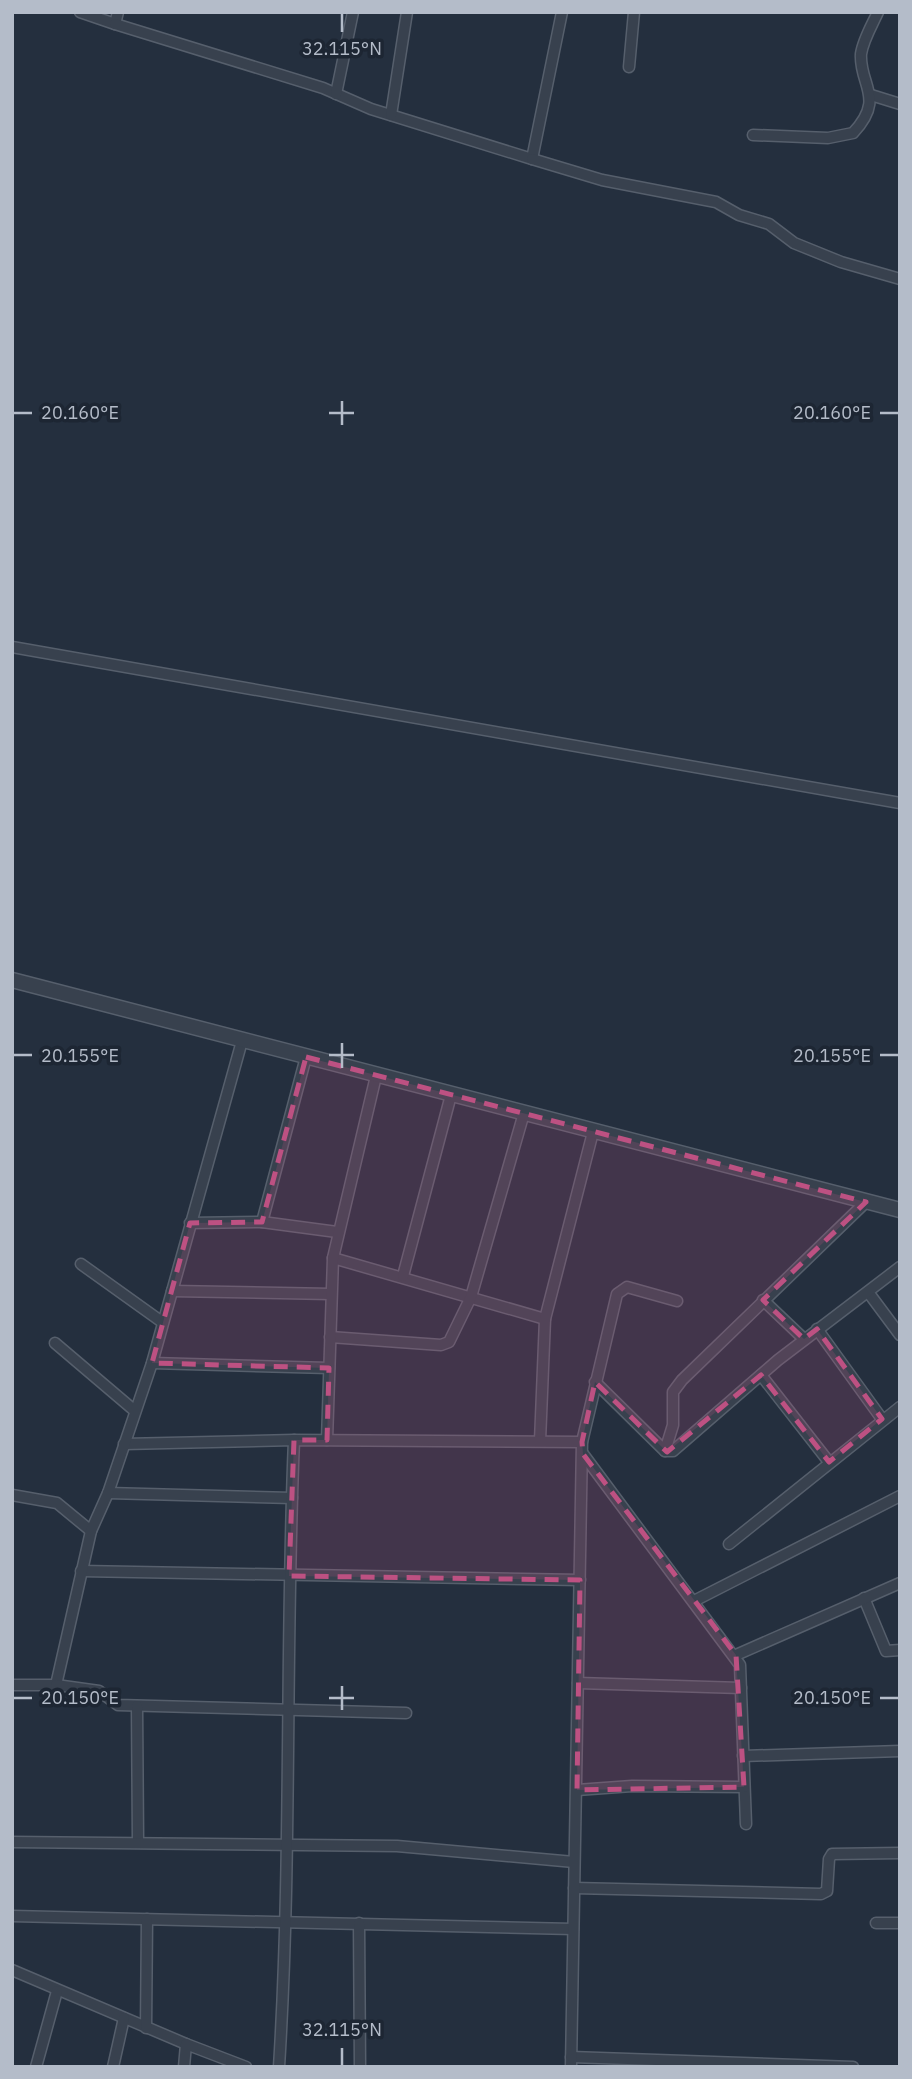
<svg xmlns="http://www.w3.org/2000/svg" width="912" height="2079" viewBox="0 0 912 2079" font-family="'IBM Plex Sans',sans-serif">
  <rect width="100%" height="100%" fill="#242f3e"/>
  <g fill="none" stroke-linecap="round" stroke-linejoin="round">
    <defs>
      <g id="minor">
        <path d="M 80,12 L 115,24 L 118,12"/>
        <path d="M 115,24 L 323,88 L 371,109 L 532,159 L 562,12"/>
        <path d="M 629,67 L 634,12"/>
        <path d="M 336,94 L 353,12"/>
        <path d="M 871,95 L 900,104"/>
        <path d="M 391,115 L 407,12"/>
        <path d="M 753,135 L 828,138 L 853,133 C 886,98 859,85 861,54 C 863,40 872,25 878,12"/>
        <path d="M 532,159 L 602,180 L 716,202 L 739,215 L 769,224 L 794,243 L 841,262 L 900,279"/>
        <path d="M 12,647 L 900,803"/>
        <path d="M 262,1222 L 306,1057"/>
        <path d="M 190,1223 L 262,1222 L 337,1232"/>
        <path d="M 333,1258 L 545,1319"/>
        <path d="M 81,1264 L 162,1322"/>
        <path d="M 403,1276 L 451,1095"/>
        <path d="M 172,1291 L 331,1294"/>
        <path d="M 868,1292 L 900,1335"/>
        <path d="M 763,1300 L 804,1339"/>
        <path d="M 817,1329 L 882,1419"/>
        <path d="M 330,1337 L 441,1345 L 449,1342 L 471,1297 L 524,1113"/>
        <path d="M 55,1343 L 135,1411"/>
        <path d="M 152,1363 L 329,1368"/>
        <path d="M 761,1375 L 829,1462"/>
        <path d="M 595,1382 L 665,1451 L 673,1425 L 673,1392 L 682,1380 L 866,1202"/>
        <path d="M 327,1440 L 333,1258 L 376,1076"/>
        <path d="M 540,1441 L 545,1319 L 593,1132"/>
        <path d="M 124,1444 L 294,1440 L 582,1442"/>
        <path d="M 665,1451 L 673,1451 L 778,1360 L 900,1267"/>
        <path d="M 583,1454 L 740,1665 L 746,1824"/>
        <path d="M 108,1493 L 292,1498"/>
        <path d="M 12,1495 L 57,1503 L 91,1531"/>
        <path d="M 729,1544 L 900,1407"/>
        <path d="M 81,1571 L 580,1580"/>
        <path d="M 864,1598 L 886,1651 L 900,1650"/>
        <path d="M 694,1601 L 900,1496"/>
        <path d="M 736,1655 L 900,1583"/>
        <path d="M 578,1683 L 741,1688"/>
        <path d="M 12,1685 L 56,1685 L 91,1531 L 108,1493 L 152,1363 L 242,1041"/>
        <path d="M 56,1685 L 99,1691 L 118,1705 L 406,1713"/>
        <path d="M 137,1706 L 138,1842"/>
        <path d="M 743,1756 L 900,1751"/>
        <path d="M 577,1790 L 632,1786 L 744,1787"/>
        <path d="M 12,1842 L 397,1846 L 574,1862"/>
        <path d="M 574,1888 L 821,1894 L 827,1891 L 829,1859 L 832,1854 L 900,1853"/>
        <path d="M 12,1916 L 573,1929"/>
        <path d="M 359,1923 L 360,2067"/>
        <path d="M 876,1923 L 900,1923"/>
        <path d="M 12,1970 L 186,2044"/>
        <path d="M 146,2028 L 147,1919"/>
        <path d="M 571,2057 L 853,2067"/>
        <path d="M 36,2067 L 57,1991"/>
        <path d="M 113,2067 L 124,2018"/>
        <path d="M 184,2067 L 186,2044 L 246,2067"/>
        <path d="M 279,2067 C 292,1858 285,1649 294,1440"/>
        <path d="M 571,2067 L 582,1442 L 617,1294 L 627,1287 L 677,1301"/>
      </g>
      <path id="tertiary" d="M 12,980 L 900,1210"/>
    </defs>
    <!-- minor casing -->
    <use href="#minor" stroke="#565f6c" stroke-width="13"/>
    <!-- tertiary casing -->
    <use href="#tertiary" stroke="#565f6c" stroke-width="17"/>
    <!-- minor -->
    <use href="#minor" stroke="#38414e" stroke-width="10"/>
    <!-- tertiary -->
    <use href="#tertiary" stroke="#38414e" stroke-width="14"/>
  </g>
  <!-- marked area -->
  <path fill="#bd5182" fill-opacity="0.2" stroke="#bd5182" stroke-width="5" stroke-dasharray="14 9" stroke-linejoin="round" d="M 306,1057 L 866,1202 L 763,1300 L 804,1339 L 817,1329 L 882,1419 L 829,1462 L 761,1375 L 667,1452 L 595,1382 L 582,1442 L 583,1454 L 736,1655 L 744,1787 L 577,1790 L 580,1580 L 289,1576 L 294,1440 L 327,1440 L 329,1368 L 152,1363 L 190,1223 L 262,1222 Z"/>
  <!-- ticks -->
  <path fill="none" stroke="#b4bcc9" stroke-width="2.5" d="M 342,14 L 342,32M 342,401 L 342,425M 14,413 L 32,413M 329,413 L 354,413M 880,413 L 898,413M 342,1043 L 342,1068M 14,1055 L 32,1055M 329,1055 L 354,1055M 880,1055 L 898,1055M 342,1686 L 342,1710M 14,1698 L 32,1698M 329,1698 L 354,1698M 880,1698 L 898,1698M 342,2048 L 342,2065"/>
  <g font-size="18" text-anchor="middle" fill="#b4bcc9" stroke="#1d2633" stroke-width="7" stroke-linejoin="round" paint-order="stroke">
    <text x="342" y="55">32.115°N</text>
    <text x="832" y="419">20.160°E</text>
    <text x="80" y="419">20.160°E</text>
    <text x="80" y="1062">20.155°E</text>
    <text x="832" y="1062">20.155°E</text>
    <text x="80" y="1704">20.150°E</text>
    <text x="832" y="1704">20.150°E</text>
    <text x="342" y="2036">32.115°N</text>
  </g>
  <!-- border -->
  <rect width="912" height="2079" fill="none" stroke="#b4bcc9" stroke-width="28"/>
</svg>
